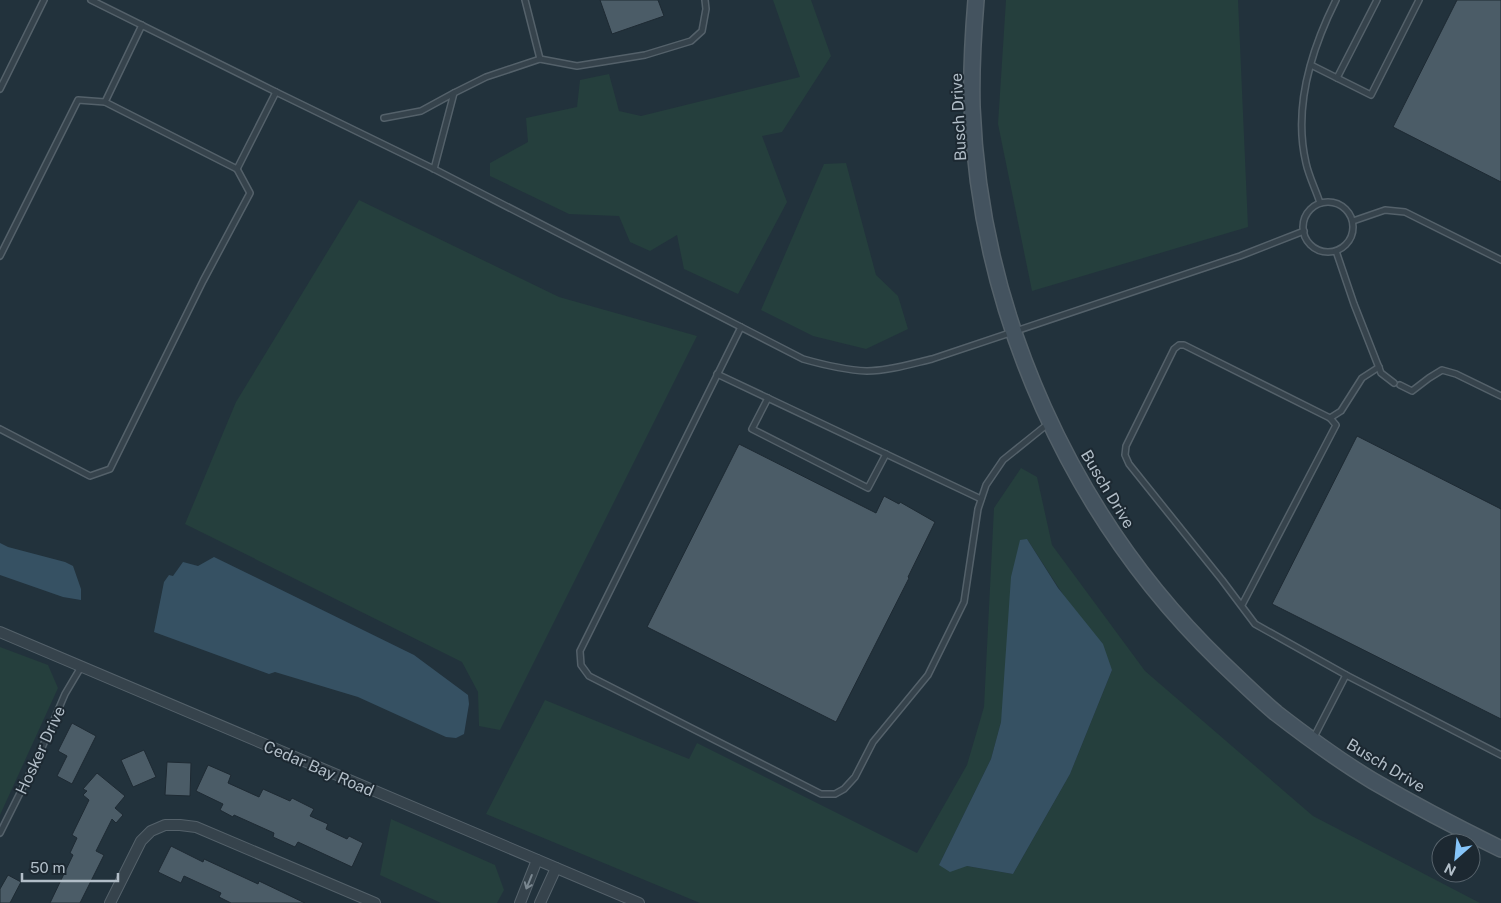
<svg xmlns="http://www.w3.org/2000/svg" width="1501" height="903" viewBox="0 0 1501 903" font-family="'Public Sans',sans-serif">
  <rect width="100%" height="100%" fill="#22323c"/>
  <!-- green -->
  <g fill="#253f3d" fill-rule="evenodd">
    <path d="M 773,0 L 811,0 L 831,56 L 782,132 L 762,136 L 787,202 L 738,294 L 684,269 L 677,235 L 650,251 L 630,242 L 619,216 L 569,214 L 490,176 L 490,163 L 528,142 L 526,118 L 577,107 L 580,80 L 609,74 L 619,111 L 641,116 L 800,77 Z"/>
    <path d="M 1006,0 L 1238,0 L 1248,227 L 1032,291 L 998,124 Z"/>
    <path d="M 846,163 L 876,275 L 898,296 L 908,329 L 866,349 L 813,336 L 761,310 L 824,164 Z"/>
    <path d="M 359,200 L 559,297 L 697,336 L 500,730 L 479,726 L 478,692 L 462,662 L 185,524 L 236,402 Z"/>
    <path d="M 1021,468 L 1037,477 L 1052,545 L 1145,671 L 1313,816 L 1480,903 L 700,903 L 486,814 L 545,700 L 689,759 L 697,743 L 917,853 L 967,765 L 984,707 L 994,508 ZM 1027,539 L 1112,670 L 1070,774 L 1013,874 L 967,866 L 939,865 L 991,759 L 1001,722 Z"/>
    <path d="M 0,647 L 48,665 L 58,688 L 0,815 Z"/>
    <path d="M 391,819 L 495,865 L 504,890 L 497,903 L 441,903 L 380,875 Z"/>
  </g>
  <!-- water -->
  <g fill="#365163">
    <path d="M 1027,539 L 1058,588 L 1103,644 L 1112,670 L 1070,774 L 1013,874 L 967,866 L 950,872 L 939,865 L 991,759 L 1001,722 L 1011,577 L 1020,540 Z"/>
    <path d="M 0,543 L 8,547 L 65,562 L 73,566 L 81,589 L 81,600 L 63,597 L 0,575 Z"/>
    <path d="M 214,557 L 414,655 L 468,695 L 469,704 L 464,734 L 456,738 L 446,737 L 358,697 L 275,672 L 269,674 L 154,632 L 164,582 L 169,575 L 173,576 L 183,562 L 198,566 Z"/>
  </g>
  <!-- building -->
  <g fill="#4b5c67" stroke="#1e2a33">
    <path d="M 600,0 L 658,0 L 664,16 L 612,34 Z"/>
    <path d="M 1457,0 L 1501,0 L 1501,182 L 1393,127 Z"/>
    <path d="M 1357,436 L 1501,509 L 1501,719 L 1272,604 Z"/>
    <path d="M 739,444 L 876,513 L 884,496 L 899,504 L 900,502 L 935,522 L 908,577 L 909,578 L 836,722 L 647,627 Z"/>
    <path d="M 72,723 L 96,736 L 72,784 L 57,776 L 67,756 L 58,751 Z"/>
    <path d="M 144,750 L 156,777 L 133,787 L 121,760 Z"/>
    <path d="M 167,762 L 191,763 L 190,796 L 165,795 Z"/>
    <path d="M 208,765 L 231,775 L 228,783 L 259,797 L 263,789 L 290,801 L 292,798 L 314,809 L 310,816 L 328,824 L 326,829 L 347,839 L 349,836 L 363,843 L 352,867 L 298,842 L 295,847 L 273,837 L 274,833 L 234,815 L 233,817 L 220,810 L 223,804 L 196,791 Z"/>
    <path d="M 97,773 L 125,796 L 115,808 L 123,815 L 116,823 L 112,819 L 96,851 L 104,855 L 80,903 L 50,903 L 73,855 L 70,853 L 77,838 L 72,835 L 89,800 L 83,795 L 87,791 L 83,789 Z"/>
    <path d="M 171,846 L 203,862 L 204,859 L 258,884 L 259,881 L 305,903 L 231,903 L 219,897 L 221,893 L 184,876 L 181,883 L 158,872 Z"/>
    <path d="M 8,875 L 21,882 L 10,903 L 0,903 L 0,889 Z"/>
  </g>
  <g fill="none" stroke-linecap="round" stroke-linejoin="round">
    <defs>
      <g id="lane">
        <path d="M 91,0 L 276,92 L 434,169 L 803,359 C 824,365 845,370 867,371 C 888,371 911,364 932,359 L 1240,256 L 1304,231"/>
        <path d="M 525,0 L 540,59"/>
        <path d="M 142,25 L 105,102 L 237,169 L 276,92"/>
        <path d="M 1311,65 L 1371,95 L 1419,0"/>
        <path d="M 1337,78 L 1377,0"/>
        <path d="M 0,89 L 44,0"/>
        <path d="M 384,118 L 421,111 L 454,93"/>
        <path d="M 434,169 L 454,93 L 486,77 L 540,59 L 577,66 L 645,55 L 691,41 L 702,31 L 706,9 L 705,0"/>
        <circle cx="1328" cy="227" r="25"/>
        <path d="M 1320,203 C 1316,190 1309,177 1306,163 C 1293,108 1311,50 1336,0"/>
        <path d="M 1353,221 L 1385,210 L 1405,212 L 1501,260"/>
        <path d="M 1336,251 L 1354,304 L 1381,373 L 1394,383"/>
        <path d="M 0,256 L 78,100 L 105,102"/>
        <path d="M 741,327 L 580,651 L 581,665 L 589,676 L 821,794 L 835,794 L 844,789 L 855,777 L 873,742 L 928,675 L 964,602 L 978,509 L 986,485 L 1003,460 L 1049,423"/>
        <path d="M 717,374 L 981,499"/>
        <path d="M 1400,385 L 1412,391 L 1429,378 L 1442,370 L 1456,374 L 1501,396"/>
        <path d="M 768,398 L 752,429 L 868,488 L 886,454"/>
        <path d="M 1330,418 L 1341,411 L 1362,378 L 1379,367"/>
        <path d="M 0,429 L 90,476 L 110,469 L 203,281 L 250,193 L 237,169"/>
        <path d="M 1242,605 L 1336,425 L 1330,418 L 1184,345 L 1179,345 L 1174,349 L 1126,446 L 1125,455 L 1129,464 L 1222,580 L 1255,624 L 1346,675 L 1501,755"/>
        <path d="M 1313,739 L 1346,675"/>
        <path d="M 0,833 L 38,757 L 65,694 L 81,667"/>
      </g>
      <g id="street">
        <path d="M 0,632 L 639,903"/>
        <path d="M 110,903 L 141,841 L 151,831 L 165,825 L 180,825 L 196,827 L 375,903"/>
        <path d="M 520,903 L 537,860"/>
        <path d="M 540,903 L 556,868"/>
      </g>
      <path id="secondary" d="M 976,0 C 973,36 971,71 972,107 C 980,314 1072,518 1221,662 C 1239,679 1257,697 1276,713 C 1307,737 1340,761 1373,781 C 1414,805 1458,828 1501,849"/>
    </defs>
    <!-- lane casing -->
    <use href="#lane" stroke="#54616a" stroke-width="8"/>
    <!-- street casing -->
    <use href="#street" stroke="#54616a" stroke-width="12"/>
    <!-- secondary casing -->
    <use href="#secondary" stroke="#54616a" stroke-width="18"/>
    <!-- lane -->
    <use href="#lane" stroke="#36434c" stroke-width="5"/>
    <!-- street -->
    <use href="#street" stroke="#36434c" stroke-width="10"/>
    <!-- secondary -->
    <use href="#secondary" stroke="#44535f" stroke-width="15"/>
  </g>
  <!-- one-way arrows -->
  <defs><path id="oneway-shaft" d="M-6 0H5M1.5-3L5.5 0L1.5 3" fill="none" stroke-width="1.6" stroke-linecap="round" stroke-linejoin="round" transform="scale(1.25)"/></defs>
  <use stroke="#7a8790" href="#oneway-shaft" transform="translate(529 882) rotate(112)"/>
  <g text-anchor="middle" stroke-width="4" stroke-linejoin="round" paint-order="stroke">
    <!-- street labels -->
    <g font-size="16" fill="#b2bec8" stroke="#1c2831">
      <text transform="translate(958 117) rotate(-93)" y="6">Busch Drive</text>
      <text transform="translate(1108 489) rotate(59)" y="6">Busch Drive</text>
      <text transform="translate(40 750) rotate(-65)" y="6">Hosker Drive</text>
      <text transform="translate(1386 765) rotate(31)" y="6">Busch Drive</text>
      <text transform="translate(319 768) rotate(23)" y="6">Cedar Bay Road</text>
    </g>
  </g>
  <!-- north arrow -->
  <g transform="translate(1456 858) rotate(207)"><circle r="24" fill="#1c2831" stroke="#58646d"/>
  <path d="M0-4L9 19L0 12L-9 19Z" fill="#86c5f9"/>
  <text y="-8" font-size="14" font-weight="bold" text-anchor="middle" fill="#b2bec8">N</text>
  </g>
  <!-- scale -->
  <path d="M22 873v8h96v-8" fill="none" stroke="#b2bec8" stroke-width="2.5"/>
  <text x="30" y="873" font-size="15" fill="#b2bec8" stroke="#1c2831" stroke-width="4" paint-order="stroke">50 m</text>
</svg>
